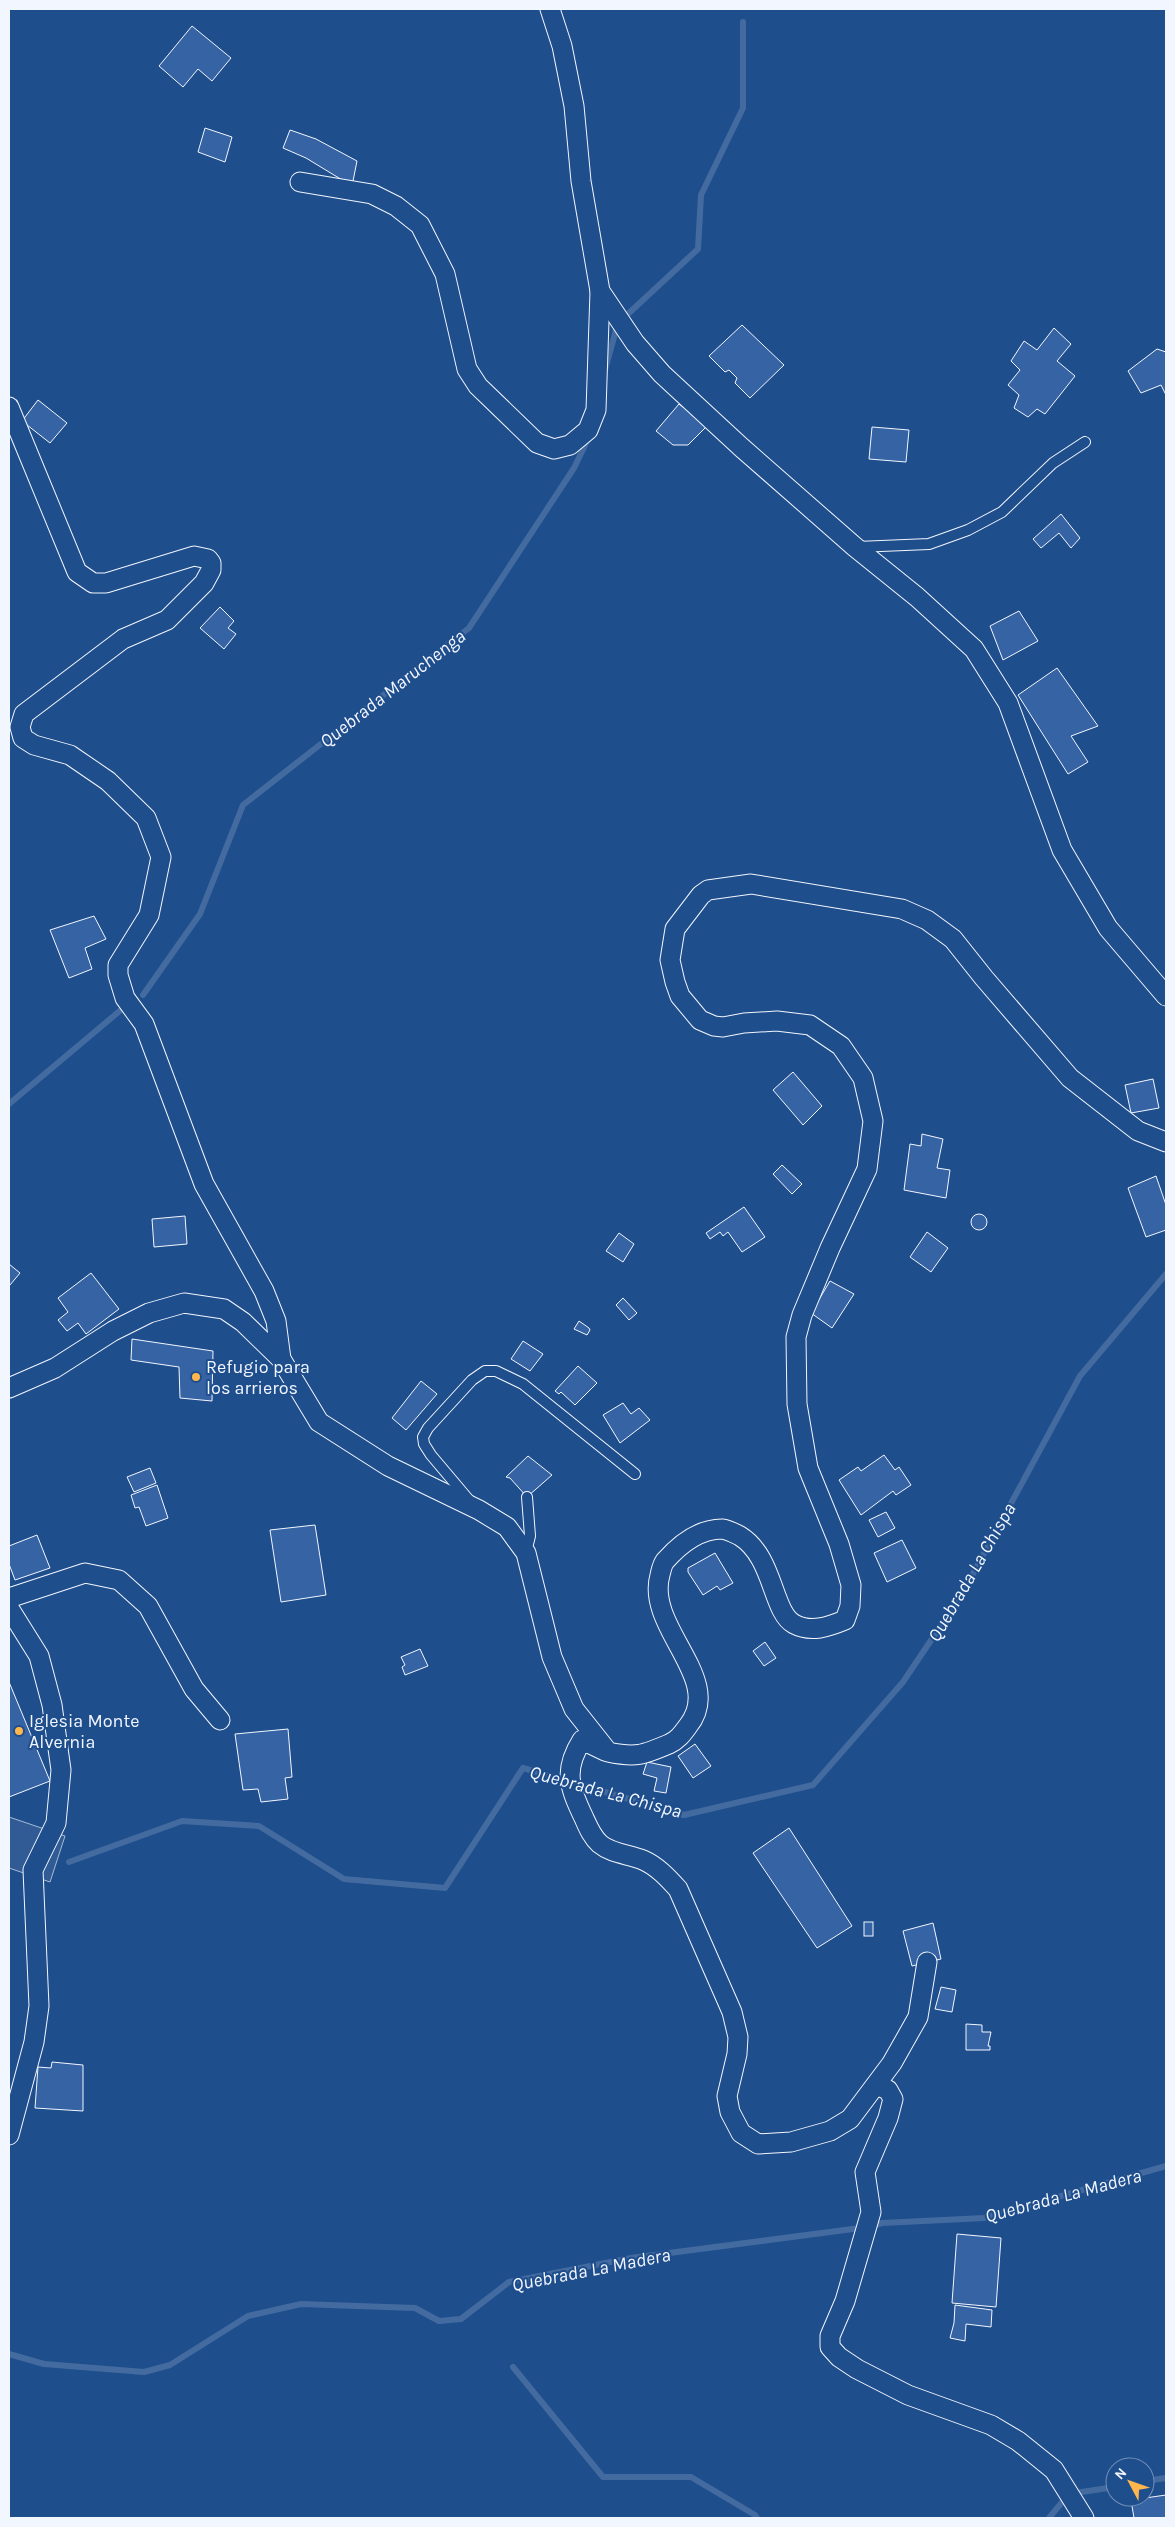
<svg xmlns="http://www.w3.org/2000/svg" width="1175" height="2527" viewBox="0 0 1175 2527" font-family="Karla,sans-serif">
  <rect width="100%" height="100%" fill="#1f4e8c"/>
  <!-- pitch -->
  <path fill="#305b95" stroke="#a8bbd7" d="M 9,1817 L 65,1836 L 50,1882 L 9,1868 Z"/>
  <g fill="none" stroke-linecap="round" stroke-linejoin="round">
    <!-- stream -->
    <g stroke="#446ba0" stroke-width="6">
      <path d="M 629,313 L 698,249 L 701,195 L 743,108 L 743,22"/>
      <path d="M 605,370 L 616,330"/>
      <path d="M 143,995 L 200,914 L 243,805 L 469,628 L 574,468 L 589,437"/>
      <path d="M 9,1104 L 122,1009"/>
      <path d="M 69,1862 L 182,1821 L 259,1826 L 344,1879 L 445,1888 L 523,1768 L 684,1815 L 813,1785 L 903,1682 L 962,1594 L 1080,1376 L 1166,1274"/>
      <path d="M 9,2354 L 44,2364 L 144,2372 L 170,2365 L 248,2316 L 301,2304 L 415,2308 L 439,2321 L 461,2319 L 509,2282 L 631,2258 L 868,2227 L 882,2223 L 984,2218 L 1166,2166"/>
      <path d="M 513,2367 L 603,2477 L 691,2477 L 755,2515 L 757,2518"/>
      <path d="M 1145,2481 L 1166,2478"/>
      <path d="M 1075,2493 L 1115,2487"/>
      <path d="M 1049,2518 L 1063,2501"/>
    </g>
  </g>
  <!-- building -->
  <g fill="#3563a3" stroke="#f2f6ff">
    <path d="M 192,26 L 231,58 L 212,81 L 198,69 L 183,87 L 159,66 Z"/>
    <path d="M 205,128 L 232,137 L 225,162 L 198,152 Z"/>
    <path d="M 290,130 L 316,139 L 357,161 L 352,186 L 306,158 L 283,148 Z"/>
    <path d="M 742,325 L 784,365 L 750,398 L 735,383 L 737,378 L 729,370 L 725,372 L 709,356 Z"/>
    <path d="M 1054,328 L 1071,344 L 1057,361 L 1075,376 L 1045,414 L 1037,409 L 1028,417 L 1014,408 L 1019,395 L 1008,385 L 1020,370 L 1011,361 L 1024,341 L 1037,350 Z"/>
    <path d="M 1157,349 L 1166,352 L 1166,395 L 1161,385 L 1141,393 L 1128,371 Z"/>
    <path d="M 38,400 L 67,423 L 50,443 L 22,421 Z"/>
    <path d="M 679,404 L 707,426 L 688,445 L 673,445 L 656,431 Z"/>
    <path d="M 872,427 L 909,430 L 906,462 L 869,459 Z"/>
    <path d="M 1061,514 L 1080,538 L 1071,548 L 1059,533 L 1041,548 L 1033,539 Z"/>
    <path d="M 220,607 L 234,621 L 228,628 L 236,634 L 224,649 L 200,628 Z"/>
    <path d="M 1019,611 L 1038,641 L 1003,660 L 990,626 Z"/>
    <path d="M 1057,668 L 1098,726 L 1071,736 L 1088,762 L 1068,774 L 1018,695 Z"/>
    <path d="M 94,916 L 106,939 L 85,948 L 92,969 L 69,978 L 50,930 Z"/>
    <path d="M 793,1072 L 822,1106 L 803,1125 L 773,1090 Z"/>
    <path d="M 1153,1079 L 1159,1108 L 1131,1113 L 1125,1085 Z"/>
    <path d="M 922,1134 L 943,1139 L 937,1168 L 950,1170 L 946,1198 L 904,1190 L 910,1144 L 921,1146 Z"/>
    <path d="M 782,1165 L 802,1184 L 792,1194 L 773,1174 Z"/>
    <path d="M 1156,1176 L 1166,1205 L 1166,1230 L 1146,1237 L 1128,1188 Z"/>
    <path d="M 744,1207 L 765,1237 L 742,1252 L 728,1232 L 723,1236 L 720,1232 L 710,1239 L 706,1233 Z"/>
    <circle cx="979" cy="1222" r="8"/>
    <path d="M 185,1216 L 187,1244 L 154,1247 L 152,1219 Z"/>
    <path d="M 927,1232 L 948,1248 L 931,1272 L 910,1257 Z"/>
    <path d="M 619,1233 L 634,1244 L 623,1262 L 606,1251 Z"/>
    <path d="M 9,1264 L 20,1273 L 10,1285 L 9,1284 Z"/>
    <path d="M 91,1273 L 119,1309 L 86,1334 L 78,1323 L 67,1331 L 58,1320 L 68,1312 L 58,1298 Z"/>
    <path d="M 830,1281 L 854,1294 L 832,1328 L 811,1313 Z"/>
    <path d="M 623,1298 L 637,1313 L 629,1320 L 616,1305 Z"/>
    <path d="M 579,1321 L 589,1328 L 590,1330 L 587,1335 L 574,1329 Z"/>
    <path d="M 132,1339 L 213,1351 L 212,1401 L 180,1398 L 179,1367 L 131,1360 Z"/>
    <path d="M 523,1341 L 543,1354 L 530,1371 L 511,1359 Z"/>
    <path d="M 578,1366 L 597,1383 L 575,1405 L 561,1392 L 559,1394 L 555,1391 Z"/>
    <path d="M 421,1381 L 437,1394 L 406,1430 L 392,1418 Z"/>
    <path d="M 623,1403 L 631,1414 L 639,1408 L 650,1420 L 620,1443 L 603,1415 Z"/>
    <path d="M 884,1455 L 895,1470 L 899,1467 L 911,1485 L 896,1495 L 893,1491 L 861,1515 L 839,1480 L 858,1467 L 861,1471 Z"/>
    <path d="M 528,1456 L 552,1475 L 527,1497 L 510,1478 L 506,1477 Z"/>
    <path d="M 150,1468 L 156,1483 L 134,1492 L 127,1477 Z"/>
    <path d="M 157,1485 L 168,1518 L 146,1526 L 139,1507 L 135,1508 L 131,1495 Z"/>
    <path d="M 886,1512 L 895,1528 L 878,1537 L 869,1520 Z"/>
    <path d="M 315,1525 L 326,1595 L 281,1602 L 270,1530 Z"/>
    <path d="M 37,1535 L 50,1568 L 15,1580 L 9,1564 L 9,1546 Z"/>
    <path d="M 902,1540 L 916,1568 L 887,1582 L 874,1553 Z"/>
    <path d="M 715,1553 L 733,1583 L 720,1590 L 717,1586 L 703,1595 L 688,1572 L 688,1568 Z"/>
    <path d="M 765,1642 L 776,1658 L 764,1666 L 753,1651 Z"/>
    <path d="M 420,1649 L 428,1666 L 405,1675 L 402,1667 L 405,1665 L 401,1657 Z"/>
    <path d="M 9,1682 L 50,1781 L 9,1797 Z"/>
    <path d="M 288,1729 L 292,1777 L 285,1778 L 288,1799 L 261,1802 L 258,1789 L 243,1790 L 235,1734 Z"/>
    <path d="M 695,1744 L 711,1766 L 693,1778 L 678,1756 Z"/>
    <path d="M 647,1762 L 671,1767 L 666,1793 L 654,1791 L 657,1778 L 643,1774 Z"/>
    <path d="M 789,1828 L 852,1926 L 817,1948 L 753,1853 Z"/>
    <rect x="864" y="1922" width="9" height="14"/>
    <path d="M 933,1923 L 941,1959 L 912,1966 L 903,1931 Z"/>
    <path d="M 941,1987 L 956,1990 L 952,2012 L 935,2009 Z"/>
    <path d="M 966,2024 L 982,2025 L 982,2032 L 991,2032 L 988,2046 L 990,2046 L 990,2050 L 966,2050 Z"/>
    <path d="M 52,2062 L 83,2065 L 83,2111 L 35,2108 L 38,2067 L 51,2068 Z"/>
    <path d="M 957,2234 L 1001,2238 L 996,2307 L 952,2303 Z"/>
    <path d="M 955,2305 L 992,2310 L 991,2327 L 966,2324 L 965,2341 L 950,2338 L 954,2323 Z"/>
    <path d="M 1166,2495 L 1166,2518 L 1134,2518 L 1131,2500 Z"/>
  </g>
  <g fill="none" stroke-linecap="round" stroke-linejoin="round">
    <defs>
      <g id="service">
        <path d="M 857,547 L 929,544 L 968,530 L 1002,512 L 1053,463 L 1085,442"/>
        <path d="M 469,1500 L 431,1455 L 424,1444 L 423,1437 L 428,1428 L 472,1380 L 485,1371 L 496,1371 L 523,1384 L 635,1474"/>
        <path d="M 526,1552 L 530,1536 L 527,1497"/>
      </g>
      <g id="minor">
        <path d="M 550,9 L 562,46 L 574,106 L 581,181 L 600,291 L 635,343 L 662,374 L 741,447 L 855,547 L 917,597 L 974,649 L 1008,703 L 1062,850 L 1108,928 L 1166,996"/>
        <path d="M 300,182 L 372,194 L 396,206 L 420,225 L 445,274 L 467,369 L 478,386 L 537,443 L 554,449 L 570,445 L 588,430 L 596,410 L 600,291"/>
        <path d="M 9,407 L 77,572 L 93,583 L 106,583 L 194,556 L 208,559 L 211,563 L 211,570 L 204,583 L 167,620 L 123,639 L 24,714 L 20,727 L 23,738 L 34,745 L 70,755 L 108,781 L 146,818 L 161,857 L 149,915 L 118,965 L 118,975 L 125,998 L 144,1024 L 204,1184 L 264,1291 L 276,1321 L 281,1359"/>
        <path d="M 9,1388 L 55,1368 L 113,1331 L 149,1313 L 184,1303 L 224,1309 L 243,1322 L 281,1359 L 319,1422 L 388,1466 L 479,1510 L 507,1527 L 526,1553 L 552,1657 L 574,1709 L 608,1752 C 636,1758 643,1755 669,1744 C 678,1740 682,1734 688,1726 C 726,1679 645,1628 660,1575 C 661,1571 662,1565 665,1561 C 680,1544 699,1529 722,1529 C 729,1530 734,1533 740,1536 C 774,1557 772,1612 794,1624 C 811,1633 828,1627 845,1620 L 850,1606 L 851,1585 L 839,1544 L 808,1468 L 797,1404 L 796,1337 L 802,1315 L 830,1248 L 867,1169 L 873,1121 L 863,1078 L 841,1046 L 810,1025 L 777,1021 L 744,1023 L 723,1027 L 714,1026 L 700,1020 L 680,996 L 675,982 L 670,960 L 675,929 L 701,895 L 708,890 L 751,884 L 902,909 L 927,920 L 953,939 L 984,978 L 1070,1078 L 1138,1131 L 1166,1142"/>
        <path d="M 9,1598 L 85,1573 L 119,1580 L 148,1606 L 194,1689 L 220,1720"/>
        <path d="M 9,1608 L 39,1656 L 52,1705 L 61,1770 L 56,1823 L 33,1870 L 39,2006 L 34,2042 L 9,2135"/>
        <path d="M 605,1751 L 582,1740 C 563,1770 569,1787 584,1818 C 588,1827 592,1837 600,1844 C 612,1854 629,1854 643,1860 C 657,1866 668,1878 678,1889 L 732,2012 L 738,2037 L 737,2054 L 727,2096 L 730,2112 L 741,2133 L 758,2144 L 791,2142 L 830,2131 L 850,2119 L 892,2063 L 918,2017 L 927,1962"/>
        <path d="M 876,2085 L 888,2090 L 893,2099 L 888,2118 L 865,2172 L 871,2212 L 845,2301 L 830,2336 L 830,2347 L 839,2357 L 857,2369 L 908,2395 L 991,2425 L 1018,2441 L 1054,2470 L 1084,2518"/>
      </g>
    </defs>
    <!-- service casing -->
    <use href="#service" stroke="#f2f6ff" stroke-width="12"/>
    <!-- minor casing -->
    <use href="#minor" stroke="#f2f6ff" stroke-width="21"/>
    <!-- service -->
    <use href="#service" stroke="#1f4e8c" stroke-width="10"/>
    <!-- minor -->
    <use href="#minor" stroke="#1f4e8c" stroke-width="19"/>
  </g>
  <!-- markers -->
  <g fill="#ffb74d" stroke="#1f4e8c" stroke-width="2">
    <circle cx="196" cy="1377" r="5"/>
    <circle cx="19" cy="1731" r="5"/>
  </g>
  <g text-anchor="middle" stroke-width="4" stroke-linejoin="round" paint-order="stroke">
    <!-- poi labels -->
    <g font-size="18" fill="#f2f6ff" stroke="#1f4e8c" text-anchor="start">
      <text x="206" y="1373">Refugio para<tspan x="206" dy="21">los arrieros</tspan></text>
      <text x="29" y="1727">Iglesia Monte<tspan x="29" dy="21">Alvernia</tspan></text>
    </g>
    <!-- water labels -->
    <g font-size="19" font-style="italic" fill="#f2f6ff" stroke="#1f4e8c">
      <text transform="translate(392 688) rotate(-38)" y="7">Quebrada Maruchenga</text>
      <text transform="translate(971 1572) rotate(-60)" y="7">Quebrada La Chispa</text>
      <text transform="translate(606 1791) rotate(15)" y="7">Quebrada La Chispa</text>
      <text transform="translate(1063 2195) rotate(-15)" y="7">Quebrada La Madera</text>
      <text transform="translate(591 2269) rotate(-11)" y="7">Quebrada La Madera</text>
    </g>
  </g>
  <!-- border -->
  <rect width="1175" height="2527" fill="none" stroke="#f2f6ff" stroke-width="20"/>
  <!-- north arrow -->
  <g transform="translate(1130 2482) rotate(311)"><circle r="24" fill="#1f4e8c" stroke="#7391ba"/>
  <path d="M0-4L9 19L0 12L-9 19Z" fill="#ffb74d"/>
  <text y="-8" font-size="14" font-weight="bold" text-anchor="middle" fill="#f2f6ff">N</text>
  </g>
</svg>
